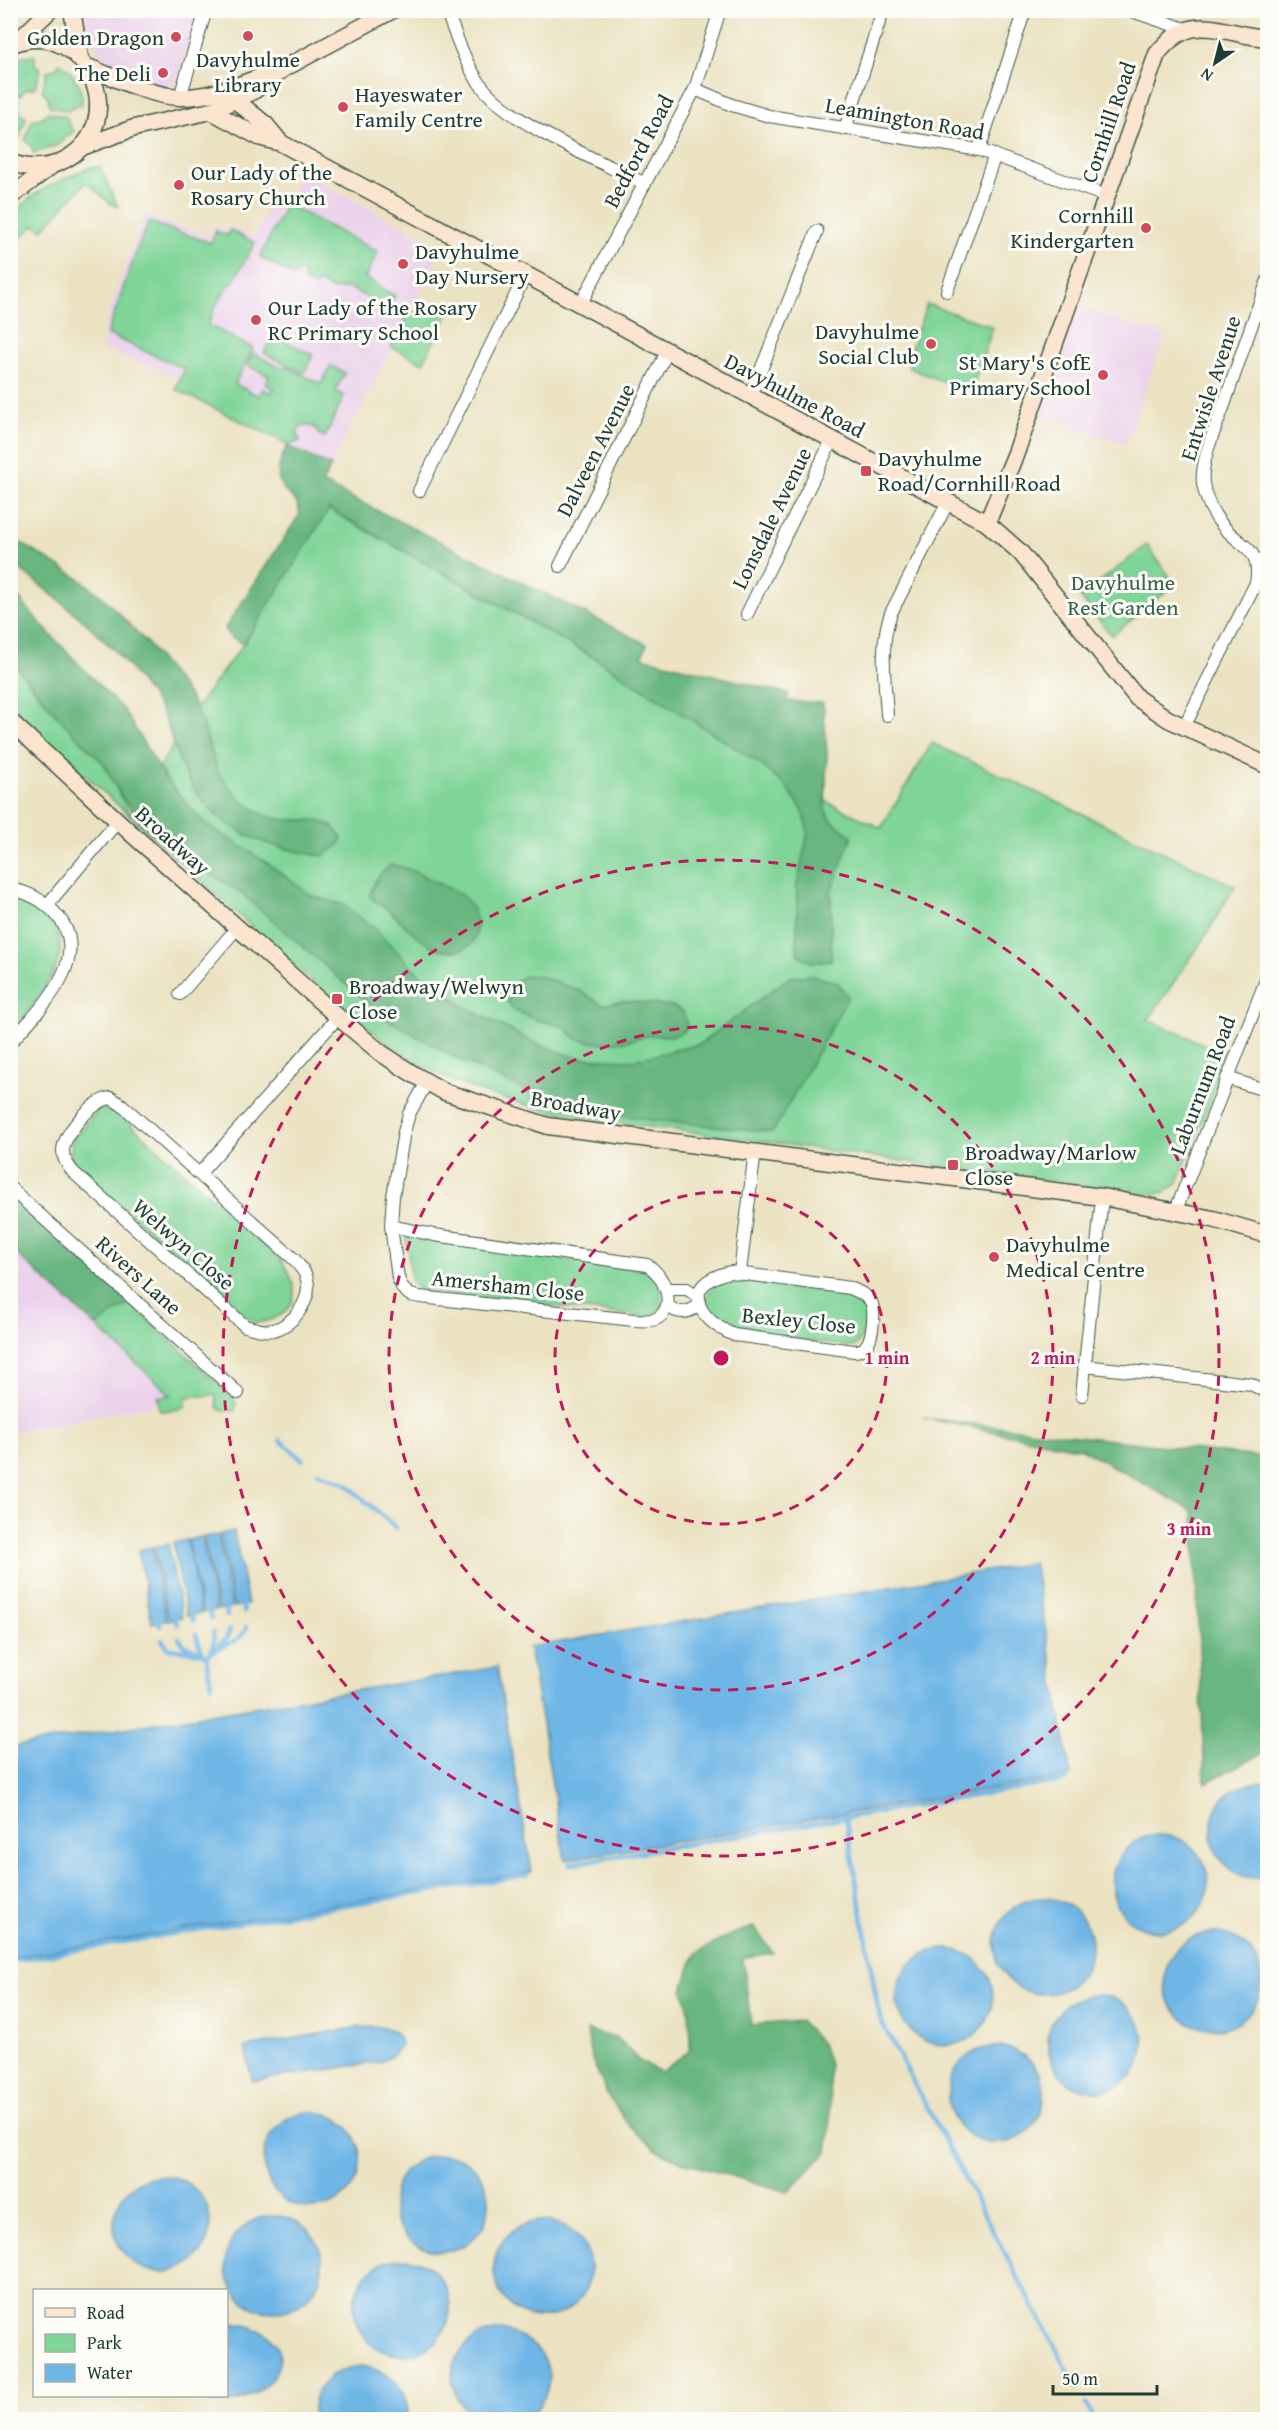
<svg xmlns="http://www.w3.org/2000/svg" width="1278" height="2430" viewBox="0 0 1278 2430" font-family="'Gentium Book Plus',serif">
  <rect width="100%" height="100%" fill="#fdfcf7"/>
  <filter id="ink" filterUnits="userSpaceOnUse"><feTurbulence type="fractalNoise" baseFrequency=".0167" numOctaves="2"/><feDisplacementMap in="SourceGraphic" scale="12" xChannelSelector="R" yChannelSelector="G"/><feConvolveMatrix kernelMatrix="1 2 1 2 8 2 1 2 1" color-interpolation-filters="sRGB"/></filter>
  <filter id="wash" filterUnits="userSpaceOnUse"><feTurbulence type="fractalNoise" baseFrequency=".008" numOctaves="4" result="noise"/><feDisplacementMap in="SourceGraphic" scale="24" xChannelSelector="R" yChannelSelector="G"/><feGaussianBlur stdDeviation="1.35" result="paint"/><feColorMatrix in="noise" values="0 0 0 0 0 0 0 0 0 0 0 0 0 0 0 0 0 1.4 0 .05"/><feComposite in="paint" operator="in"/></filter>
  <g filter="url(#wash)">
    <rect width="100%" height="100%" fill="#ebe2c1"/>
    <!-- built -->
    <g fill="#ebd1eb">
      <path d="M 84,11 L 199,11 L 175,83 L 169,87 L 163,86 L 143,81 L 123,72 L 107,61 L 89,38 Z"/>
      <path d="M 301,172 L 443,247 L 331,466 L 174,390 L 178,377 L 103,349 L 104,330 L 110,308 L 145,215 L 210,237 L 215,225 L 226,231 L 229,226 L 254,238 L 273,197 L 286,203 Z"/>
      <path d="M 1080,306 L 1165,336 L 1125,445 L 1041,415 Z"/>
      <path d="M 10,1249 L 172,1395 L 158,1397 L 159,1404 L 11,1433 Z"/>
    </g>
    <!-- green -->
    <g fill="#7fd497" stroke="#4f8866" stroke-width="1.5">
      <path d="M 23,56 L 35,56 L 35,64 L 41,69 L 35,88 L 26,89 L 20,96 L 11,93 L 11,61 Z"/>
      <path d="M 60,63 C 75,73 83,87 82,105 L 74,106 L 69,111 L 49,106 L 48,97 L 42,91 L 47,71 L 55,69 Z"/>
      <path d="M 11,100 L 18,102 L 19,111 L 26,118 L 19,138 L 11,140 Z"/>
      <path d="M 48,112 L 67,117 L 69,125 L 74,131 L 56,146 L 33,153 L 31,146 L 25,140 L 32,120 L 41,118 Z"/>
      <path d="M 91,167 L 100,167 L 118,207 L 111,204 L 86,182 L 42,230 L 35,225 L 11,245 C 10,238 9,228 11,222 C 20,194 67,178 91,167 Z"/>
      <path d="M 286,204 L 378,252 L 365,278 L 395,296 L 386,312 L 371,304 L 373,300 L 349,288 L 333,290 L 319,282 L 316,287 L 303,280 L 305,274 L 297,271 L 294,276 L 260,257 Z"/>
      <path d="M 149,222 L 211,243 L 216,231 L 227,236 L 230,230 L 255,243 L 231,285 L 229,284 L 215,307 L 208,325 L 253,348 L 235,384 L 259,396 L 263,389 L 271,393 L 274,389 L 265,384 L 269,376 L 247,365 L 253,353 L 283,369 L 285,366 L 321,384 L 331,366 L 345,373 L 335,391 L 344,396 L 325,437 L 319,435 L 315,427 L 303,425 L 297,432 L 300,441 L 289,445 L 175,389 L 185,369 L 107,334 L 138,247 Z"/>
      <path d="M 927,304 L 993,327 L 972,388 L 964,390 L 909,368 L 908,357 Z"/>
      <path d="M 427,306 L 439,311 L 441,308 L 449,312 L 423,363 L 391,347 L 410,311 L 421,314 Z"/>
      <path d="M 273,335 L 313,355 L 304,373 L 264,353 Z"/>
      <path d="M 328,509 L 595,658 L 691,719 L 768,747 L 827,752 L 825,801 L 881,828 L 932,743 L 1235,886 L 1203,940 L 1148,1020 L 1229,1055 L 1177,1184 L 1166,1192 L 1147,1194 C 1019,1177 890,1160 761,1141 C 657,1126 550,1122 451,1080 C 406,1061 366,1026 328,996 L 11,708 L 10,660 L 59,718 L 104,764 L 130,815 L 198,705 L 247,639 Z"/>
      <path d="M 1147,545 L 1175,584 L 1112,636 L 1080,597 Z"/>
      <path d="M 11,896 C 98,932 51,982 11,1033 Z"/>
      <path d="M 99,1109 L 111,1109 L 119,1114 L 279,1258 C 304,1290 299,1317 255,1323 L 243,1315 L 76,1165 L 70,1157 L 72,1140 Z"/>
      <path d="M 406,1236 L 644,1270 C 661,1278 664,1295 660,1311 L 646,1317 L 420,1291 L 411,1280 Z"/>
      <path d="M 734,1278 L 851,1294 L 865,1305 C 868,1318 865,1338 854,1347 L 739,1332 L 721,1324 L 706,1307 C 705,1288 716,1281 734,1278 Z"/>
      <path d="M 130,1303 L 230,1395 L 236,1403 L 235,1411 L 223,1411 L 217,1408 L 216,1395 L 186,1397 L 186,1406 L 176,1410 L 160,1411 L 158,1397 L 171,1395 L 96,1326 Z"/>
    </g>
    <!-- forest -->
    <g fill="#67b680" stroke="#437a5a" stroke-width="1.5">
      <path d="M 287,446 L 331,466 L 322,483 L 647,644 L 642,657 L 789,694 L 786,701 L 823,703 L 827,752 L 825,810 L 833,822 L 852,836 L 831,891 L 831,960 C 816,964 807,964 797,952 L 797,885 L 808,832 L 802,809 L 785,786 L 759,763 L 595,658 L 329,509 L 244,644 L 231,638 L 225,628 L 300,514 C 295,492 290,500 282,487 C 274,473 281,459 287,446 Z"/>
      <path d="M 11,537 L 80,579 L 104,598 L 147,643 L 190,697 L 203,725 L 218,773 L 241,801 L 266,816 L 285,820 L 316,820 L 332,826 L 342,838 L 339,845 L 323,856 C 268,848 214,831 187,777 C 176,757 172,734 162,713 C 155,699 142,685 133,672 C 99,629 53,596 11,562 Z"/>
      <path d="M 10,588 L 49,633 L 124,711 L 165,778 L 204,823 L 266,862 L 312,896 L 344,905 L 375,929 L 421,976 L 474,1012 L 535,1043 L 577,1058 L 634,1060 L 700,1044 L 790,977 L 811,975 L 838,983 L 848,997 L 773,1132 L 660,1121 L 558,1106 L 456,1058 L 386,1019 L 240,892 L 184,858 L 143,826 L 122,797 L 104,764 L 59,718 L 11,660 Z"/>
      <path d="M 391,865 C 407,867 419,874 433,881 C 443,886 454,890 462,896 C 482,911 484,951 453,951 C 426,952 407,925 388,910 C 382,905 376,903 370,896 C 373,882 379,874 391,865 Z"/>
      <path d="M 525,976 L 539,976 L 578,990 L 603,1005 L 623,1001 L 645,1003 L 672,1006 L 683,1012 L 687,1024 L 684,1032 L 673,1036 L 651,1035 L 626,1041 L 598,1043 L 577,1039 L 562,1026 L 536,1020 L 514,1010 L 508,1002 C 509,989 513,981 525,976 Z"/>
      <path d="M 11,1196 L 130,1303 L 96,1326 L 11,1249 Z"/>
      <path d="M 923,1418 L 1267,1458 L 1267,1751 L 1205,1783 L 1193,1511 L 1082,1449 Z"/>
      <path d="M 754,1927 L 773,1953 L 743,1958 L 751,2025 L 801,2021 L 823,2046 L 829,2065 L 830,2126 L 827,2152 L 788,2192 L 682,2162 L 657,2150 L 630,2127 L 608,2096 L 591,2057 L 587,2030 L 618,2039 L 639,2061 L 661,2072 L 690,2050 L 689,2011 L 683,1990 L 691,1964 L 698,1952 L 730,1935 Z"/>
    </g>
    <!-- water -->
    <g fill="#6eb6e6" stroke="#467a8d" stroke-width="1.5">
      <path d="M 234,1531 L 248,1604 L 234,1607 L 220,1534 Z"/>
      <path d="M 218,1535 L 232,1607 L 218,1610 L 204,1537 Z"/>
      <path d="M 202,1537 L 216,1610 L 202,1613 L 188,1540 Z"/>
      <path d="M 187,1540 L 201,1613 L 187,1616 L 173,1543 Z"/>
      <path d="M 168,1544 L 182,1617 L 168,1620 L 154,1547 Z"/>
      <path d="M 152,1547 L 166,1620 L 152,1623 L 138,1550 Z"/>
      <path d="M 1034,1563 L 1071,1776 L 565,1860 L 529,1647 Z"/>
      <path d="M 497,1667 L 532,1872 L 11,1958 L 11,1747 Z"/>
      <path d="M 1260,1782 L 1268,1783 L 1267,1877 C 1204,1890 1186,1788 1260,1782 Z"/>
      <circle cx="1160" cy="1883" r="48"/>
      <circle cx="1043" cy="1946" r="48"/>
      <circle cx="1213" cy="1981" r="48"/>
      <circle cx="945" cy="1997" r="48"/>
      <circle cx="1096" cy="2043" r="48"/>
      <path d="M 360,2027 C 376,2028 399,2023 401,2045 L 391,2057 L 380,2062 L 252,2081 L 245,2047 Z"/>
      <circle cx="996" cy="2095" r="48"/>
      <circle cx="312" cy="2160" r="48"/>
      <circle cx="441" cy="2203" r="48"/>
      <circle cx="162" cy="2224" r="48"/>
      <circle cx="274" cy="2264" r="48"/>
      <circle cx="542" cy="2269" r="48"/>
      <circle cx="402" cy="2307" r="48"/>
      <path d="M 233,2323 C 331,2337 254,2430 190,2396 L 226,2396 L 227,2324 Z"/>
      <path d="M 501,2330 C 535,2336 562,2367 542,2401 C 539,2407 533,2415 527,2418 C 517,2423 487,2420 476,2419 C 434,2389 451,2335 501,2330 Z"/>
      <path d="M 361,2366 C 390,2370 409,2390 408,2419 L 313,2419 C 309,2388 333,2369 361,2366 Z"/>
    </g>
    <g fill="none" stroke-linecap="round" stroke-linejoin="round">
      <!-- stream -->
      <g stroke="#6eb6e6" stroke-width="4.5">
        <path d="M 280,1440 L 303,1460"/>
        <path d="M 318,1472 L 345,1483 L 396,1528"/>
        <path d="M 243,1605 L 244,1612"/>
        <path d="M 226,1609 L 227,1616"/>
        <path d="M 209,1612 L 211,1618"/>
        <path d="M 192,1615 L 193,1621"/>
        <path d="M 175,1618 L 177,1624"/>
        <path d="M 159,1621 L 160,1626"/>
        <path d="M 196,1634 L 202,1653"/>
        <path d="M 179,1638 L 185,1646 L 196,1650"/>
        <path d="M 162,1640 L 169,1649 L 202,1653 L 207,1657"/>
        <path d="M 215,1648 L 226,1639 L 230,1630"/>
        <path d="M 210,1653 L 214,1641 L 213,1632"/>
        <path d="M 207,1657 C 218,1644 243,1644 246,1627"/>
        <path d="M 207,1657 L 211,1685"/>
        <path d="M 845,1816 L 879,2014 L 883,2025 L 1077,2388"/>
        <path d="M 570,1864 L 1067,1780"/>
        <path d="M 10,1961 L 528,1875"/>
        <path d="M 1086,2404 L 1094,2420"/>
      </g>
    </g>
  </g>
  <g filter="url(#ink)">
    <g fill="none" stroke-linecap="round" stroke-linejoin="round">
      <defs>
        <g id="street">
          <path d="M 446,10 C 456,35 465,64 481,85 C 508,123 602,162 645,184"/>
          <path d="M 1129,10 L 1185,29"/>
          <path d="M 695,89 L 732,105 L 769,116 L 979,150 L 1106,196"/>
          <path d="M 180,97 L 206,10"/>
          <path d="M 845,129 L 883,10"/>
          <path d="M 979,150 L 1025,10"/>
          <path d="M 947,291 L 995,155"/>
          <path d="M 580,305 L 695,89 L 720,10"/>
          <path d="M 750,397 L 817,231"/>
          <path d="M 419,491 L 525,276"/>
          <path d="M 560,566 L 667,352"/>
          <path d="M 747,614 L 832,440"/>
          <path d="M 887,715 C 885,680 879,646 891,613 L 948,502"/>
          <path d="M 1184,727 L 1256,583 C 1262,547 1241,548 1222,525 C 1212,513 1206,499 1203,484 C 1200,462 1216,426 1224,405 C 1238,363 1253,321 1268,280"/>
          <path d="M 10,889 C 27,892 43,900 55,913 C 97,957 38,1011 10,1043"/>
          <path d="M 47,905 L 118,821"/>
          <path d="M 180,994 L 237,928"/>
          <path d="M 1227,1078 L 1268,1091"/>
          <path d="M 111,1098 L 122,1105 L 295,1260 C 298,1265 304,1270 306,1276 C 314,1298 294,1325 273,1330 C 263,1332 254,1328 245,1326 L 73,1172 C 68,1165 63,1160 63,1151 C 63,1134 94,1099 111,1098 Z"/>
          <path d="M 200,1173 L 338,1017"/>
          <path d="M 10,1188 L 238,1393"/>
          <path d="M 1176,1210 L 1268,975"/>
          <path d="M 391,1226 L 434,1235 L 647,1265 C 663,1274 678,1305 658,1318 C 651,1322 642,1320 634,1320 L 420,1297 L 410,1295 L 403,1289 L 398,1278 L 391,1226 L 393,1196 L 404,1132 L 409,1114 L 427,1082"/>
          <path d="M 730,1272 L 850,1288 C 857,1291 865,1294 870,1300 C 876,1308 873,1338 866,1346 C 863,1350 859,1351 854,1351 L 734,1335 C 696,1319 679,1284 730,1272 Z"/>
          <path d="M 740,1272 L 755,1151"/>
          <path d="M 667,1293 L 670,1289 L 687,1289 L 699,1297"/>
          <path d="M 667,1305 C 677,1314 687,1314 698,1306"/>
          <path d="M 1084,1366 L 1251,1384 L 1268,1393"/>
          <path d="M 1082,1395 L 1102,1197"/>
        </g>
        <g id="secondary">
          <path d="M 72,10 L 80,58"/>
          <path d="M 17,42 L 50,10"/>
          <path d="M 10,45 C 85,12 137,127 60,162 C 45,169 26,169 10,162"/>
          <path d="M 88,67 C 116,78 150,96 180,97 C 209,98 239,85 266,75"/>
          <path d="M 229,95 L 266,125 L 281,143"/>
          <path d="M 211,111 L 259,137 L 281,143 L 987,523 L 1020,552 L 1137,698 L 1168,719 L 1268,766"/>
          <path d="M 82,147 L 134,128 L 211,111 L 252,92 L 283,69 L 393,10"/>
          <path d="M 10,197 L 50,167"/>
          <path d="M 987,523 L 1016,453 L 1157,54 C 1194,8 1220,35 1268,38"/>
          <path d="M 10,721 L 133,835 L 338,1017 L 381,1053 L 413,1074 L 445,1092 L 548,1126 L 1102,1197 L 1213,1219 L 1268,1235"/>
        </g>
      </defs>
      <!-- street casing -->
      <use href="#street" stroke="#3e5649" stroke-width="14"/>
      <!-- secondary casing -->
      <use href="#secondary" stroke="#3e5649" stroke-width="19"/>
      <!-- street -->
      <use href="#street" stroke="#fff" stroke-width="12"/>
      <!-- secondary -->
      <use href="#secondary" stroke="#fbe5cf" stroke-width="16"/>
    </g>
  </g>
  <!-- distance rings -->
  <g fill="none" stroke="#c2185b" stroke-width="3" stroke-dasharray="10 8">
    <circle cx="721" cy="1358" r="166"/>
    <circle cx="721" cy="1358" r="332"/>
    <circle cx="721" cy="1358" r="498"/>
  </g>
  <!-- markers -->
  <g fill="#d1495b" stroke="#fdfcf7" stroke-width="2">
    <circle cx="248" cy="36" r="6"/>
    <circle cx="176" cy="37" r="6"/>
    <circle cx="163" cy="73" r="6"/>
    <circle cx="343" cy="107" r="6"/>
    <circle cx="179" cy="185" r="6"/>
    <circle cx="1146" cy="228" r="6"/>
    <circle cx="403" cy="264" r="6"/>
    <circle cx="256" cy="320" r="6"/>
    <circle cx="931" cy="344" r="6"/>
    <circle cx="1103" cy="375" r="6"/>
    <rect x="860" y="465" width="12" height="12" rx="3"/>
    <rect x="331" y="993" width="12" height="12" rx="3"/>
    <rect x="947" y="1159" width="12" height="12" rx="3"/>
    <circle cx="994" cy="1257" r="6"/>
  </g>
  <g text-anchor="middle" stroke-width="6" stroke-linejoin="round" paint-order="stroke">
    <!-- poi labels -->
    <g font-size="22" fill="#1f3d34" stroke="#fdfcf7" text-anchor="start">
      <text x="164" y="45" text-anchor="end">Golden Dragon</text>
      <text x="248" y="67" text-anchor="middle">Davyhulme<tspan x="248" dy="25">Library</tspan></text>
      <text x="151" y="81" text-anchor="end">The Deli</text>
      <text x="355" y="102">Hayeswater<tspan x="355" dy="25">Family Centre</tspan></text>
      <text x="191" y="180">Our Lady of the<tspan x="191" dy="25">Rosary Church</tspan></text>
      <text x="1134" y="223" text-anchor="end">Cornhill<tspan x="1134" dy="25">Kindergarten</tspan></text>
      <text x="415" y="259">Davyhulme<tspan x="415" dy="25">Day Nursery</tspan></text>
      <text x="268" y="315">Our Lady of the Rosary<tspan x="268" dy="25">RC Primary School</tspan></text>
      <text x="919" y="339" text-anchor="end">Davyhulme<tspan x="919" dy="25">Social Club</tspan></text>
      <text x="1091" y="370" text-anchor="end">St Mary's CofE<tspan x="1091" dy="25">Primary School</tspan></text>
      <text x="878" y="466">Davyhulme<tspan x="878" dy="25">Road/Cornhill Road</tspan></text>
      <text x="349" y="994">Broadway/Welwyn<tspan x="349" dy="25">Close</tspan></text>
      <text x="965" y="1160">Broadway/Marlow<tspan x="965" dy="25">Close</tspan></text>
      <text x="1006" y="1252">Davyhulme<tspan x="1006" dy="25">Medical Centre</tspan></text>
    </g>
    <!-- street labels -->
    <g font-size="22" fill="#1f3d34" stroke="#fdfcf7">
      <text transform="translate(905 118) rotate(10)" y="8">Leamington Road</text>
      <text transform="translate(1108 122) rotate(-71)" y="8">Cornhill Road</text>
      <text transform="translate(638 151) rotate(-62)" y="8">Bedford Road</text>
      <text transform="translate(1210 388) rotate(-72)" y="8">Entwisle Avenue</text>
      <text transform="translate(795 395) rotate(28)" y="8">Davyhulme Road</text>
      <text transform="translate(595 450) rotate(-63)" y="8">Dalveen Avenue</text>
      <text transform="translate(771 518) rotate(-64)" y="8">Lonsdale Avenue</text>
      <text transform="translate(173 840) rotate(42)" y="8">Broadway</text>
      <text transform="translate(1202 1085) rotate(-69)" y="8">Laburnum Road</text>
      <text transform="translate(576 1105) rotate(10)" y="8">Broadway</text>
      <text transform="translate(184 1244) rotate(41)" y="8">Welwyn Close</text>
      <text transform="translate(139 1275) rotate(42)" y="8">Rivers Lane</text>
      <text transform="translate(508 1285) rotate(6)" y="8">Amersham Close</text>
      <text transform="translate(799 1320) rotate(6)" y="8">Bexley Close</text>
    </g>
    <!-- park labels -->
    <g font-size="22" fill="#37634d" stroke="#fdfcf7">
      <text x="1123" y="590">Davyhulme<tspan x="1123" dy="25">Rest Garden</tspan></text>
    </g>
  </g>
  <circle cx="721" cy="1358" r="9" fill="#c2185b" stroke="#fdfcf7" stroke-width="3"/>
  <g font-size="18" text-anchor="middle" font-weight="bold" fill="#c2185b" stroke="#fdfcf7" stroke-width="6" stroke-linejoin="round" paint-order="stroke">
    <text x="887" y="1364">1 min</text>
    <text x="1053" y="1364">2 min</text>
    <text x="1189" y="1535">3 min</text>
  </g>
  <!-- margin -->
  <rect width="1278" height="2430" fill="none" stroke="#fdfcf7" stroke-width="36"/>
  <!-- legend -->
  <rect x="33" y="2289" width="195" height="108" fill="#fdfcf7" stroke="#a4b0a9" stroke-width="1.5"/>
  <rect x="45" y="2308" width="30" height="9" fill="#fbe5cf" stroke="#a4b0a9" stroke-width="1.5"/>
  <text x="87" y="2319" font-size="18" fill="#1f3d34">Road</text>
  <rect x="45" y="2334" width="30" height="18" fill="#7fd497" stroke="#a4b0a9" stroke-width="1.5"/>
  <text x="87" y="2349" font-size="18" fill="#1f3d34">Park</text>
  <rect x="45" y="2364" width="30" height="18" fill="#6eb6e6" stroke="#a4b0a9" stroke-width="1.5"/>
  <text x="87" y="2379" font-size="18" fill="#1f3d34">Water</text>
  <!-- north arrow -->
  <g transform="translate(1215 63) rotate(215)" stroke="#fdfcf7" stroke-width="4.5" paint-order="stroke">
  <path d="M0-4.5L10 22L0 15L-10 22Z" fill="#1f3d34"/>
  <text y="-9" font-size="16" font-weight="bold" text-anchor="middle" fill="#1f3d34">N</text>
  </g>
  <!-- scale -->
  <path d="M1053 2385v9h104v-9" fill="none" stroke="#1f3d34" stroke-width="3"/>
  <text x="1062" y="2385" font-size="18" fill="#1f3d34" stroke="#fdfcf7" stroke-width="4.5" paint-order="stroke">50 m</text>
</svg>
